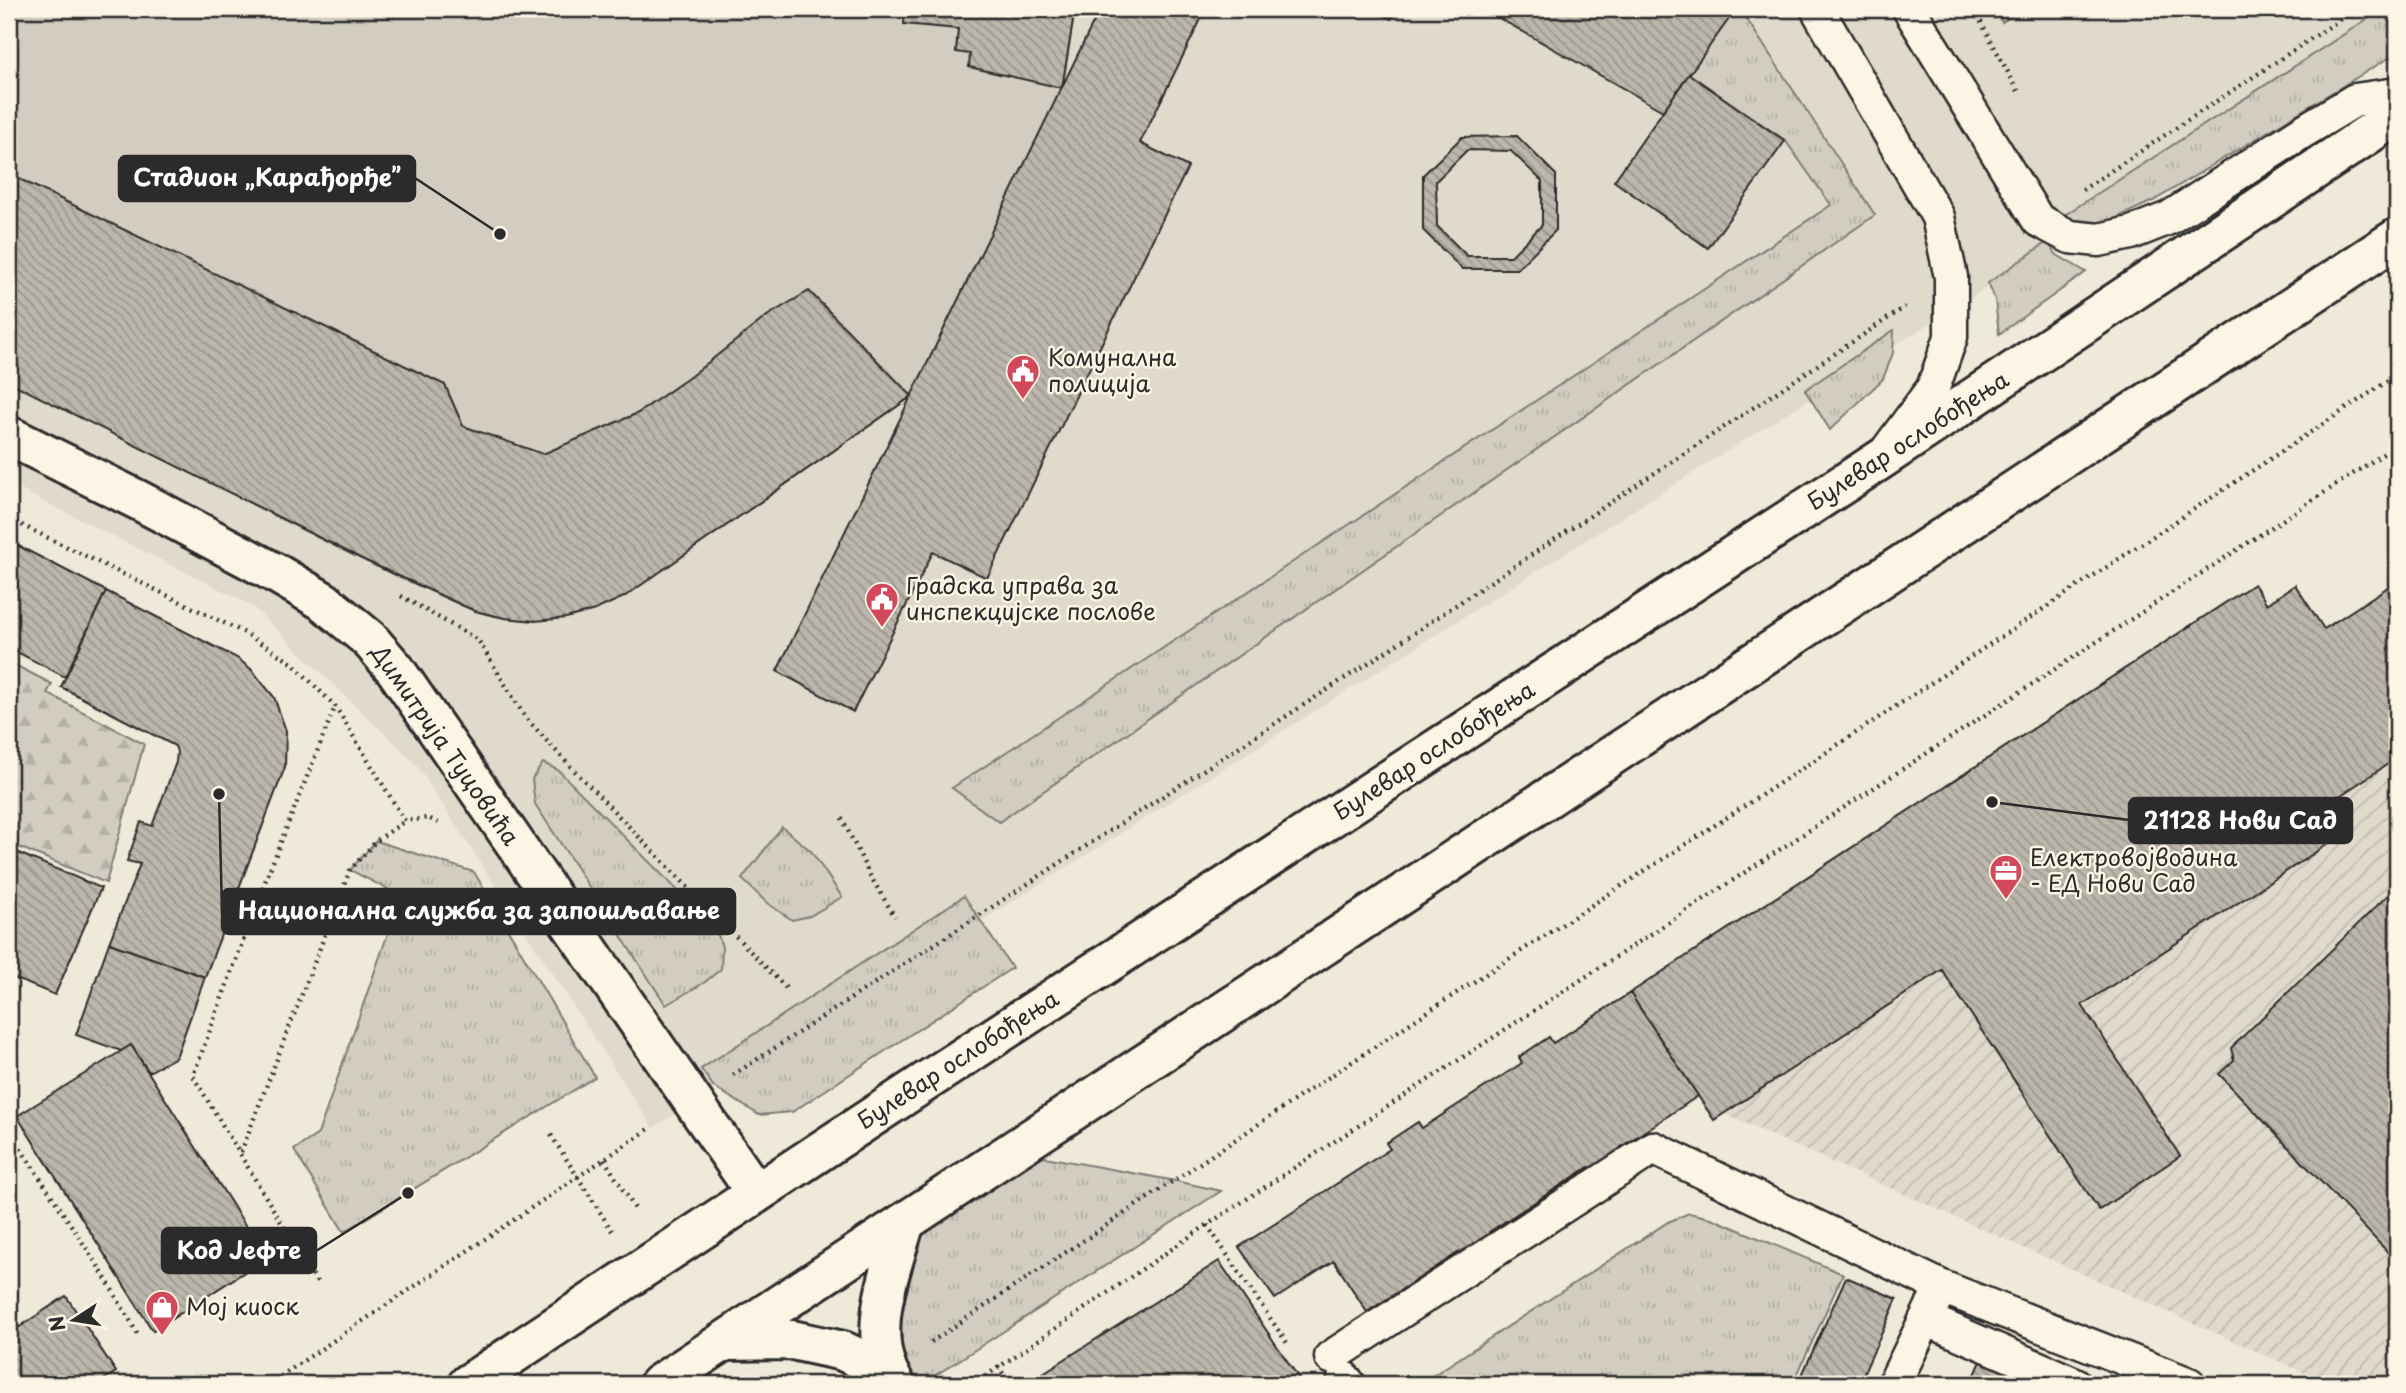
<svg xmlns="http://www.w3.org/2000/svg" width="2406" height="1393" viewBox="0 0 2406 1393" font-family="'Playpen Sans',sans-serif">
  <defs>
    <pattern id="industrial-furrows" width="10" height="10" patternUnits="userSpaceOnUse" patternTransform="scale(1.75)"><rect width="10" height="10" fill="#e0dacc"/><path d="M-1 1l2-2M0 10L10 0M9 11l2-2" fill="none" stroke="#c0bbaf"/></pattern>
    <pattern id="grass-tufts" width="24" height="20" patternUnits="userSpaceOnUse" patternTransform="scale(1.75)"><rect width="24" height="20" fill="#d2cdc0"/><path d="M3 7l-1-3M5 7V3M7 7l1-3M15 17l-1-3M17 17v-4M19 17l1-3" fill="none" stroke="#b4b0a5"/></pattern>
    <pattern id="forest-firs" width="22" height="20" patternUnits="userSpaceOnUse" patternTransform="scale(1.75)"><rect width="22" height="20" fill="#d2cdc0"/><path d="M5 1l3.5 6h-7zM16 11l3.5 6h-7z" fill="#b4b0a5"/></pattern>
    <pattern id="building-back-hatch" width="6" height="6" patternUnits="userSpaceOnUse" patternTransform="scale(1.75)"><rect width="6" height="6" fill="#bcb7ac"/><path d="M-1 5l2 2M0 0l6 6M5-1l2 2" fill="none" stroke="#99958c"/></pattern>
  </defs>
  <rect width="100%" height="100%" fill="#efe9da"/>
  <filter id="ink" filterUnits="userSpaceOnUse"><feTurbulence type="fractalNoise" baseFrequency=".0143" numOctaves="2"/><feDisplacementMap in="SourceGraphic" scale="14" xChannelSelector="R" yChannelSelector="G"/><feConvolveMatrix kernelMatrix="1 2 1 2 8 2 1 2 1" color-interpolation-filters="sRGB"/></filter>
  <g filter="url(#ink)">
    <!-- built -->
    <path fill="#e0dacc" d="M 9,9 L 2397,9 L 2397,29 L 653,1128 L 416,764 L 251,605 L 9,484 Z"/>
    <!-- industrial -->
    <path fill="url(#industrial-furrows)" d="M 2397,758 L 2397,1384 L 2330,1384 L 1724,1114 L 1942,970 L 2099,1209 L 2082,1005 L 2347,830 L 2329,803 Z"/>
    <!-- grass -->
    <g fill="url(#grass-tufts)" stroke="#7e7c76" stroke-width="2">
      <path d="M 1736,9 L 1740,9 L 1875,215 L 999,822 L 952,788 L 1831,205 L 1785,140 L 1689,74 Z"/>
      <path d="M 1994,9 L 2023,9 L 2002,22 Z"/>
      <path d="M 2383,9 L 2397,9 L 2397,53 L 2155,200 L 2114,219 L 2076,227 L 2057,220 Z"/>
      <path d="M 2047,242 L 2057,255 L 2086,272 L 1999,334 L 1995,300 L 1988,283 Z"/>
      <path d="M 1894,330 L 1893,353 L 1883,379 L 1830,430 L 1805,390 Z"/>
      <path d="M 543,763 L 558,770 L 716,929 L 722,947 L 721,969 L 705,982 L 666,1005 L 535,804 L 532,779 Z"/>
      <path d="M 782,827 L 811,851 L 842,897 L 810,916 L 792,920 L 767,903 L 742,879 Z"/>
      <path d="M 376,841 L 474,872 L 595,1077 L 344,1232 L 294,1150 L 318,1134 L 401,896 L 350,870 Z"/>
      <path d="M 964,896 L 1012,968 L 792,1112 L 759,1115 L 714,1087 L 701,1069 Z"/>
      <path d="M 1012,1151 L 1176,1181 L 1221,1191 L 922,1384 L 865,1384 L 886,1371 L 905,1222 Z"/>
      <path d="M 1689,1213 L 1711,1218 L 1843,1274 L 1793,1384 L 1420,1384 L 1668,1222 Z"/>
    </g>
    <!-- forest -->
    <path fill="url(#forest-firs)" stroke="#7e7c76" stroke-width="2" d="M 9,662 L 52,684 L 47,693 L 144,744 L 106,883 L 9,843 Z"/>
    <!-- garden -->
    <path fill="#d2cdc0" stroke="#7e7c76" stroke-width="2" d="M 9,9 L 1075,9 L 1062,88 L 912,396 L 624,597 C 586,614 548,624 506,618 C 476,614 449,600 422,587 C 388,572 354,556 321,539 C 217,486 113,434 9,381 Z"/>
    <!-- building -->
    <g fill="url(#building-back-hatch)" stroke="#2b2b2b" stroke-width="2" fill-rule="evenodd">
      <path d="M 905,9 L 1075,9 L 1062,88 L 969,67 L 970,54 L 956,52 L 958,29 L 904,24 Z"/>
      <path d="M 1100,9 L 1206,9 L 1140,143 L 1188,167 L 987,578 L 933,552 L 853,712 L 777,671 Z"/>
      <path d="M 1372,9 L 1397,9 L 1391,19 Z"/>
      <path d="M 1483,9 L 1736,9 L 1663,111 Z"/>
      <path d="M 1689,74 L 1785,141 L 1708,248 L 1614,181 Z"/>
      <path d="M 1517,136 L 1556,175 L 1556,230 L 1517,269 L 1462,269 L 1423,230 L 1423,175 L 1462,137 ZM 1467,150 L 1511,151 L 1542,181 L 1542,225 L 1511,256 L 1467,256 L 1437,226 L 1436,181 Z"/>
      <path d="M 9,174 L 445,385 L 463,426 L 543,454 L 638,413 L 691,376 L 767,316 L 809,291 L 912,396 L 624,597 L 595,610 L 566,618 L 535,621 L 505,618 L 475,611 L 366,561 L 9,382 Z"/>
      <path d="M 9,541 L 106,591 L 65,677 L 9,648 Z"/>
      <path d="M 2397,581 L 2397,758 L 2329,803 L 2348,831 L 2082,1005 L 2180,1156 L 2099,1210 L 1942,970 L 1714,1120 L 1630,993 L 2254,584 L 2267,604 L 2295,585 L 2324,629 Z"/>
      <path d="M 106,591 L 237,658 L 251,669 L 274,697 L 286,731 L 285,767 L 205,977 L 109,943 L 140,864 L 127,861 L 141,822 L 152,826 L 176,762 L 177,752 L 175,746 L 61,687 Z"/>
      <path d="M 9,849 L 101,888 L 55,995 L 9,976 Z"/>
      <path d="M 2397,886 L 2397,1262 L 2219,1074 L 2234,1060 L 2231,1048 Z"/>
      <path d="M 109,943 L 205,977 L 176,1057 L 149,1072 L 131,1045 L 121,1051 L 76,1035 Z"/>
      <path d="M 1630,993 L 1698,1096 L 1621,1147 L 1627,1157 L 1595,1177 L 1589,1167 L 1489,1232 L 1496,1242 L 1464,1262 L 1458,1253 L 1367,1312 L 1334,1261 L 1275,1299 L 1239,1247 L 1390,1149 L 1386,1143 L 1418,1122 L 1422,1128 L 1522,1063 L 1519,1057 L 1549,1037 L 1553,1043 Z"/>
      <path d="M 131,1045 L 266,1258 L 153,1331 L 17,1116 Z"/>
      <path d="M 1219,1261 L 1303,1384 L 1046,1384 L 1040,1375 Z"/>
      <path d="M 1846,1277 L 1897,1299 L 1859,1384 L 1798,1384 Z"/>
      <path d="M 66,1296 L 116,1372 L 97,1384 L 9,1384 L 9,1334 Z"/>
      <path d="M 1984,1354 L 2051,1384 L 1971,1384 Z"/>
    </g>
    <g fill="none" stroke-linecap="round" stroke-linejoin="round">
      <defs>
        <g id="service">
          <path d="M 1817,9 L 1938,217 L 1951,277 L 1951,337 L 1933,388 L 1888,449"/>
          <path d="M 1909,9 L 2038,220 L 2070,237 L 2099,240 L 2131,233 L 2169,218 L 2302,132 L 2355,100 L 2397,94"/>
          <path d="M 1926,1319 L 2075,1384"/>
          <path d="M 1331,1357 L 1653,1148 L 1942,1287 L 2189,1384"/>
          <path d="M 1344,1378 L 1349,1384"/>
          <path d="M 1894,1384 L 1935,1300"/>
        </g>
        <g id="minor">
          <path d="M 9,436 L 140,501 L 279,575 L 323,601 L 369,639 L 395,669 L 756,1193"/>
          <path d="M 725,1341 L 792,1340 L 843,1351 L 886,1371"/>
          <path d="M 895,1384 C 863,1337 891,1271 905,1222"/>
        </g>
        <g id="secondary">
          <path d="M 468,1384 L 922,1084 L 1880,460 L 2397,115"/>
          <path d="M 659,1384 L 2397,238"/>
        </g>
      </defs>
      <!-- service casing -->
      <use href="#service" stroke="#2b2b2b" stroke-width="37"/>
      <!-- minor casing -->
      <use href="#minor" stroke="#2b2b2b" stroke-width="44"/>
      <!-- secondary casing -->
      <use href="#secondary" stroke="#2b2b2b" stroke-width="44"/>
      <!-- path -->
      <g stroke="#2b2b2b" stroke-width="4.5" stroke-dasharray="2 5" stroke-linecap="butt">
        <path d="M 1974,9 L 2018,91"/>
        <path d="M 2082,190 L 2356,9"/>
        <path d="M 9,519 L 245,633 L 292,663 L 335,706 L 405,821 L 428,818 L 439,823"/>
        <path d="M 401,596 L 478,640 L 525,717 L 569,765 L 786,988"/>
        <path d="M 842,818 L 869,874 L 895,917"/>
        <path d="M 733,1075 L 1373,660 L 1905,307"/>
        <path d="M 9,1131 L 100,1269 L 139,1336"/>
        <path d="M 551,1135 L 612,1231"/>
        <path d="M 241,1152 L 350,870 L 376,841 L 405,821"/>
        <path d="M 604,1159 L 637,1212"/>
        <path d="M 1207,1225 L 1287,1343"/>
        <path d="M 317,1282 L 193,1076 L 266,879 L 335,707"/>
        <path d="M 931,1342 L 1418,1018 L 1780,783 L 2397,375"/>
        <path d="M 998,1366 L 1010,1384"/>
        <path d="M 269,1384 L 652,1127"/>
        <path d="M 974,1384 L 1207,1225 L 2397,445"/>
      </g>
      <!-- service -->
      <use href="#service" stroke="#fcf5e5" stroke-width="32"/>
      <!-- minor -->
      <use href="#minor" stroke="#fcf5e5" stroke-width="38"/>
      <!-- secondary -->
      <use href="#secondary" stroke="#fcf5e5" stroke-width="38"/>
    </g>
  </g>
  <!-- icons -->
  <defs>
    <symbol id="civic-pin" viewBox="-11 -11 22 30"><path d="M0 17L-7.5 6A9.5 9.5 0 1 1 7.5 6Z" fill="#d1495b" stroke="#fcf5e5"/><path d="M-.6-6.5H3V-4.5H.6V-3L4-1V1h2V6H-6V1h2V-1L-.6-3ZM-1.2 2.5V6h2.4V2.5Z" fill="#fff"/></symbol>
    <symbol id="office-pin" viewBox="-11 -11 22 30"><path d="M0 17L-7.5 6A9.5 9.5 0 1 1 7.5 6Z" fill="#d1495b" stroke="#fcf5e5"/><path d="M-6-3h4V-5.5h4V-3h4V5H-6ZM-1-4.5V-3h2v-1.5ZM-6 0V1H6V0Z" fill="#fff"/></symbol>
    <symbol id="shop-pin" viewBox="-11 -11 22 30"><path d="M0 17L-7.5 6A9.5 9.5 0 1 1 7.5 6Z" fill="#d1495b" stroke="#fcf5e5"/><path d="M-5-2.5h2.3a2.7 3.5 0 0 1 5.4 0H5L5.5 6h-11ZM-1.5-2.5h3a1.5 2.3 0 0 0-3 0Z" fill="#fff"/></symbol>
  </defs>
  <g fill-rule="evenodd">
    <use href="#civic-pin" x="1004" y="352" width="38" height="52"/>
    <use href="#civic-pin" x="863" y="580" width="38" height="52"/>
    <use href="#office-pin" x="1987" y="852" width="38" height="52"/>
    <use href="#shop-pin" x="143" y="1288" width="38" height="52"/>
  </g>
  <g text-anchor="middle" stroke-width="5" stroke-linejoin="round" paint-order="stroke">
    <!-- poi labels -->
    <g font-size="23" fill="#2b2b2b" stroke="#fcf5e5" text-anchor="start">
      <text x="1048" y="366">Комунална<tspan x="1048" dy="26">полиција</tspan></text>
      <text x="906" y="594">Градска управа за<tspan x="906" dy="26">инспекцијске послове</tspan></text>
      <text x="2030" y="866">Електровојводина<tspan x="2030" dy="26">- ЕД Нови Сад</tspan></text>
      <text x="186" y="1315">Мој киоск</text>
    </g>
    <!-- street labels -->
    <g font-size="23" fill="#2b2b2b" stroke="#fcf5e5">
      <text transform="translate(1908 441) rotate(-33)" y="8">Булевар ослобођења</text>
      <text transform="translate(445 745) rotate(55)" y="8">Димитрија Туцовића</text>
      <text transform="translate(1434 751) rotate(-33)" y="8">Булевар ослобођења</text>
      <text transform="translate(958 1060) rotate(-33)" y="8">Булевар ослобођења</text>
    </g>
  </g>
  <!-- callouts -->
  <path fill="none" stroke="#2b2b2b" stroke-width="2.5" d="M500 234L415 178M1992 802L2129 820M219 794L222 911M408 1193L316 1251"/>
  <g fill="#2b2b2b" stroke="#fcf5e5" stroke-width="2.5">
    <circle cx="500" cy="234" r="7"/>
    <circle cx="1992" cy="802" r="7"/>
    <circle cx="219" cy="794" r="7"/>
    <circle cx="408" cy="1193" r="7"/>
  </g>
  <g fill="#2b2b2b" stroke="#2b2b2b" stroke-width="2.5">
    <rect x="119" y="156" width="296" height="45" rx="7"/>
    <rect x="2129" y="798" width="223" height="45" rx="7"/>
    <rect x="222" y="889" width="513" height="45" rx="7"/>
    <rect x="162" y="1228" width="154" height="45" rx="7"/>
  </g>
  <g font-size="24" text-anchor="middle" font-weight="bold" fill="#fff">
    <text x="267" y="186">Стадион „Карађорђе”</text>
    <text x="2240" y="829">21128 Нови Сад</text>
    <text x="479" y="919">Национална служба за запошљавање</text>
    <text x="239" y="1259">Код Јефте</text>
  </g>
  <!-- margin -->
  <rect width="2406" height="1393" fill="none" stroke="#fcf5e5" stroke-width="35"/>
  <rect x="18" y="18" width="2371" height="1358" fill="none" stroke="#2b2b2b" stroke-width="2.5" filter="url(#ink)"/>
  <!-- north arrow -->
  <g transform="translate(74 1320) rotate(258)" stroke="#fcf5e5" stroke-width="5" paint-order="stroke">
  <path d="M0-5L12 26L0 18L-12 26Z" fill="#2b2b2b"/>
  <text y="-10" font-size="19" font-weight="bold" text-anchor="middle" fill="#2b2b2b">N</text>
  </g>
</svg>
